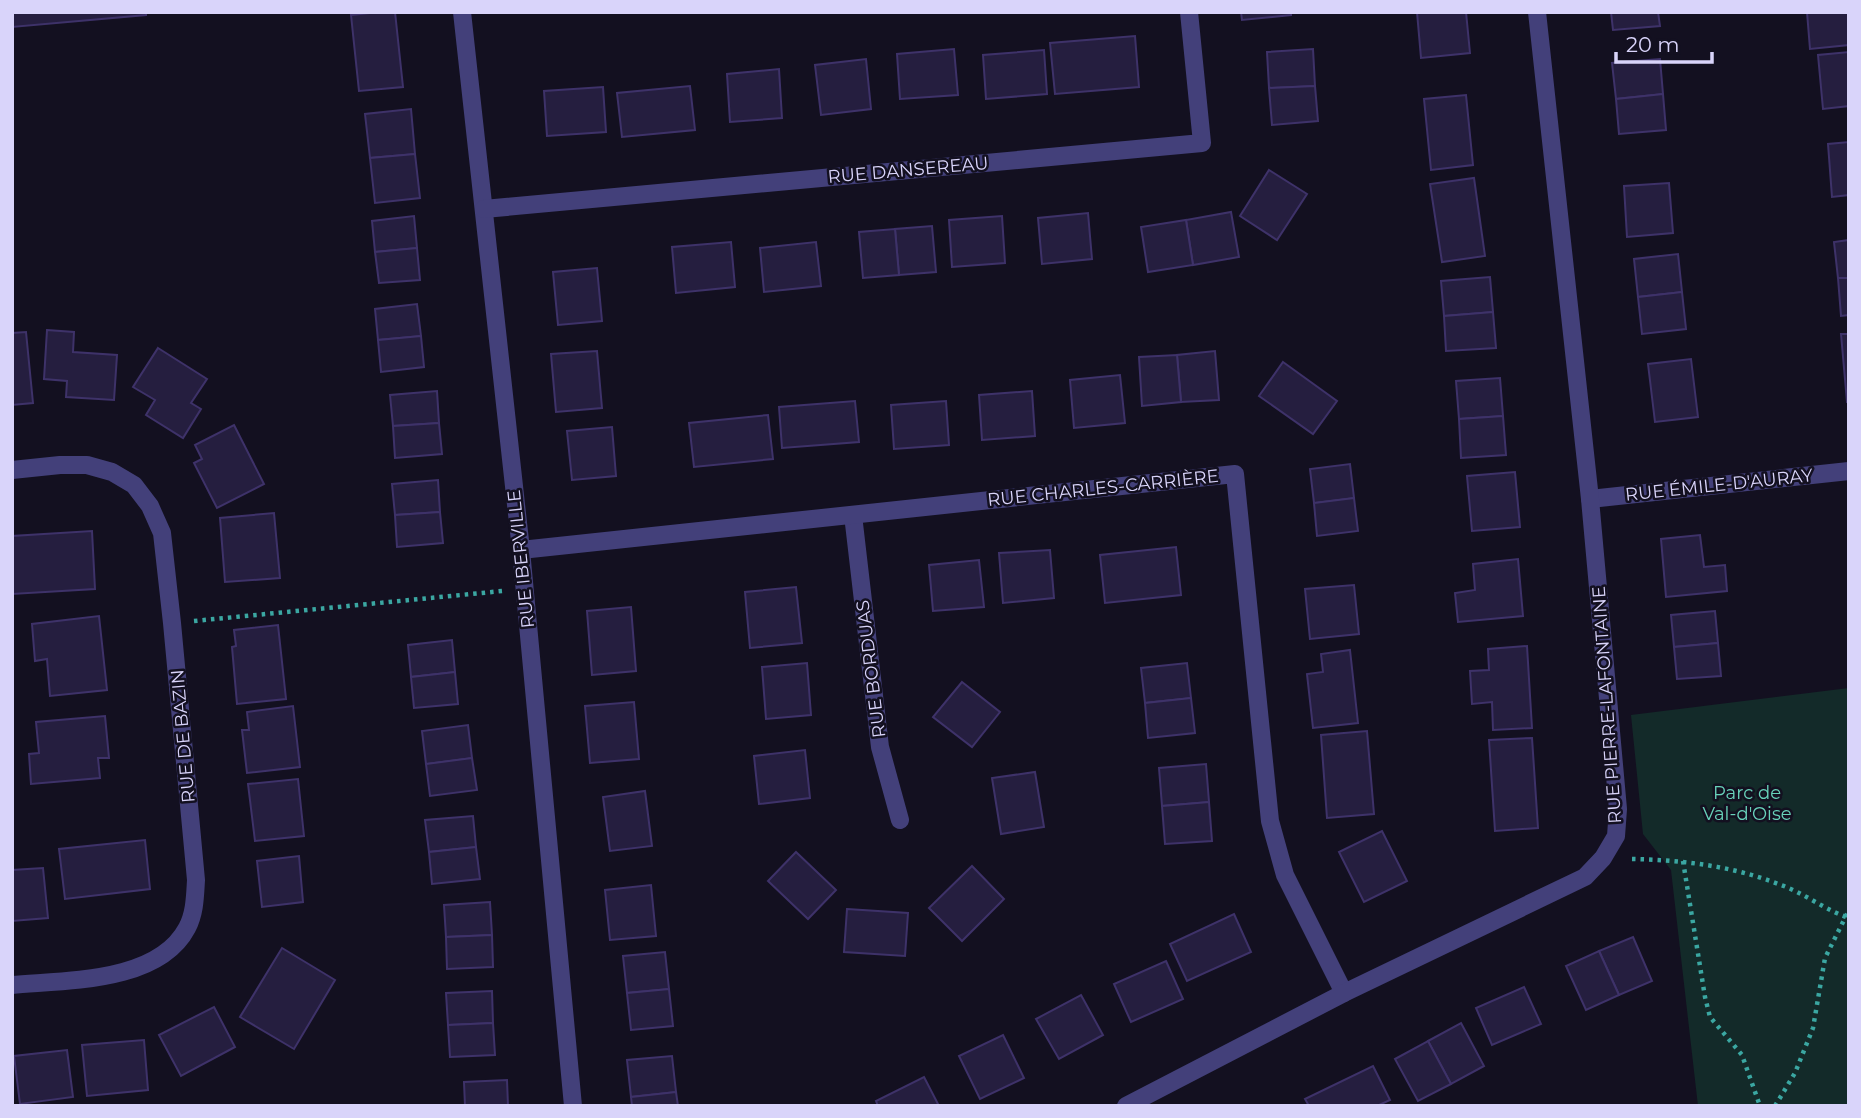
<svg xmlns="http://www.w3.org/2000/svg" width="1861" height="1118" viewBox="0 0 1861 1118" font-family="Montserrat,sans-serif">
  <rect width="100%" height="100%" fill="#131020"/>
  <!-- green -->
  <path fill="#132a29" d="M 1849,688 L 1849,1106 L 1698,1106 L 1671,870 L 1643,834 L 1631,715 Z"/>
  <!-- building -->
  <g fill="#251e3f" stroke="#3e3269" stroke-width="2">
    <path d="M 12,12 L 146,12 L 146,15 L 12,27 Z"/>
    <path d="M 379,12 L 395,12 L 403,87 L 359,91 L 351,15 Z"/>
    <path d="M 1241,12 L 1291,12 L 1291,15 L 1242,20 Z"/>
    <path d="M 1417,12 L 1466,12 L 1470,53 L 1421,58 Z"/>
    <path d="M 1611,12 L 1658,12 L 1660,26 L 1613,30 Z"/>
    <path d="M 1807,12 L 1849,12 L 1849,45 L 1810,49 Z"/>
    <path d="M 1135,36 L 1139,87 L 1055,94 L 1050,43 Z"/>
    <path d="M 954,49 L 958,95 L 900,99 L 897,54 Z"/>
    <path d="M 1313,49 L 1315,86 L 1269,88 L 1267,52 Z"/>
    <path d="M 1044,50 L 1047,94 L 986,99 L 983,55 Z"/>
    <path d="M 1849,52 L 1849,106 L 1823,109 L 1818,55 Z"/>
    <path d="M 866,59 L 871,109 L 821,115 L 815,65 Z"/>
    <path d="M 1660,59 L 1663,94 L 1616,99 L 1612,63 Z"/>
    <path d="M 779,69 L 782,118 L 730,122 L 727,74 Z"/>
    <path d="M 690,86 L 695,130 L 622,137 L 617,93 Z"/>
    <path d="M 1315,86 L 1318,121 L 1272,125 L 1269,88 Z"/>
    <path d="M 603,87 L 606,132 L 547,136 L 544,91 Z"/>
    <path d="M 1663,94 L 1666,130 L 1619,134 L 1616,99 Z"/>
    <path d="M 1466,95 L 1473,165 L 1431,170 L 1424,99 Z"/>
    <path d="M 411,109 L 415,154 L 370,158 L 365,114 Z"/>
    <path d="M 1849,142 L 1849,195 L 1832,197 L 1828,144 Z"/>
    <path d="M 415,154 L 420,198 L 375,203 L 370,158 Z"/>
    <path d="M 1269,170 L 1307,194 L 1277,240 L 1240,216 Z"/>
    <path d="M 1474,178 L 1485,256 L 1442,262 L 1430,184 Z"/>
    <path d="M 1669,183 L 1673,233 L 1627,237 L 1624,186 Z"/>
    <path d="M 1231,212 L 1239,257 L 1193,265 L 1186,220 Z"/>
    <path d="M 1088,213 L 1092,259 L 1042,264 L 1038,218 Z"/>
    <path d="M 414,216 L 417,248 L 375,252 L 372,221 Z"/>
    <path d="M 1002,216 L 1005,263 L 952,267 L 949,220 Z"/>
    <path d="M 1186,220 L 1193,265 L 1148,272 L 1141,227 Z"/>
    <path d="M 932,226 L 936,272 L 899,275 L 895,229 Z"/>
    <path d="M 895,229 L 899,275 L 863,278 L 859,232 Z"/>
    <path d="M 1849,240 L 1849,278 L 1838,278 L 1834,242 Z"/>
    <path d="M 731,242 L 735,287 L 676,293 L 672,247 Z"/>
    <path d="M 816,242 L 821,286 L 764,292 L 760,248 Z"/>
    <path d="M 417,248 L 420,280 L 379,283 L 375,252 Z"/>
    <path d="M 1678,254 L 1682,292 L 1638,297 L 1634,259 Z"/>
    <path d="M 597,268 L 602,321 L 558,325 L 553,272 Z"/>
    <path d="M 1490,277 L 1493,312 L 1444,316 L 1441,281 Z"/>
    <path d="M 1838,278 L 1849,278 L 1849,315 L 1841,316 Z"/>
    <path d="M 1682,292 L 1686,329 L 1642,334 L 1638,297 Z"/>
    <path d="M 417,304 L 421,336 L 378,340 L 375,309 Z"/>
    <path d="M 1493,312 L 1496,348 L 1446,351 L 1444,316 Z"/>
    <path d="M 47,330 L 74,332 L 73,352 L 117,355 L 114,400 L 66,397 L 67,381 L 44,379 Z"/>
    <path d="M 26,332 L 33,403 L 12,405 L 12,333 Z"/>
    <path d="M 1841,334 L 1849,334 L 1849,402 L 1847,402 Z"/>
    <path d="M 421,336 L 424,367 L 381,372 L 378,340 Z"/>
    <path d="M 158,348 L 207,379 L 191,403 L 201,409 L 183,438 L 146,415 L 155,400 L 133,387 Z"/>
    <path d="M 597,351 L 602,408 L 556,412 L 551,354 Z"/>
    <path d="M 1215,351 L 1219,400 L 1181,402 L 1177,355 Z"/>
    <path d="M 1177,355 L 1181,402 L 1142,406 L 1139,357 Z"/>
    <path d="M 1691,359 L 1698,417 L 1655,422 L 1648,364 Z"/>
    <path d="M 1283,362 L 1337,401 L 1313,434 L 1259,396 Z"/>
    <path d="M 1120,375 L 1125,423 L 1074,428 L 1070,380 Z"/>
    <path d="M 1500,378 L 1503,416 L 1459,419 L 1456,381 Z"/>
    <path d="M 437,391 L 439,423 L 393,426 L 390,395 Z"/>
    <path d="M 1032,391 L 1035,436 L 982,440 L 979,395 Z"/>
    <path d="M 855,401 L 859,442 L 782,448 L 779,407 Z"/>
    <path d="M 946,401 L 949,445 L 894,449 L 891,405 Z"/>
    <path d="M 768,415 L 773,459 L 694,467 L 689,423 Z"/>
    <path d="M 1503,416 L 1506,455 L 1461,458 L 1459,419 Z"/>
    <path d="M 439,423 L 442,454 L 395,458 L 393,426 Z"/>
    <path d="M 234,425 L 264,484 L 217,508 L 194,463 L 202,459 L 195,445 Z"/>
    <path d="M 612,427 L 616,476 L 572,480 L 567,431 Z"/>
    <path d="M 1350,464 L 1354,498 L 1314,503 L 1310,469 Z"/>
    <path d="M 1515,472 L 1520,527 L 1472,531 L 1467,476 Z"/>
    <path d="M 438,480 L 440,512 L 395,515 L 392,484 Z"/>
    <path d="M 1354,498 L 1358,531 L 1317,536 L 1314,503 Z"/>
    <path d="M 440,512 L 443,543 L 397,547 L 395,515 Z"/>
    <path d="M 274,513 L 280,578 L 225,582 L 220,518 Z"/>
    <path d="M 92,531 L 95,589 L 12,594 L 12,536 Z"/>
    <path d="M 1700,535 L 1704,567 L 1725,565 L 1727,591 L 1666,597 L 1661,539 Z"/>
    <path d="M 1176,547 L 1181,595 L 1105,603 L 1100,555 Z"/>
    <path d="M 1050,550 L 1054,598 L 1003,603 L 999,553 Z"/>
    <path d="M 1518,559 L 1523,616 L 1458,622 L 1455,593 L 1475,590 L 1473,564 Z"/>
    <path d="M 979,560 L 984,607 L 933,611 L 929,565 Z"/>
    <path d="M 1354,585 L 1359,634 L 1310,639 L 1305,589 Z"/>
    <path d="M 796,587 L 802,643 L 750,648 L 745,592 Z"/>
    <path d="M 631,607 L 636,671 L 592,675 L 587,611 Z"/>
    <path d="M 1715,611 L 1718,643 L 1674,647 L 1671,615 Z"/>
    <path d="M 99,616 L 107,690 L 50,696 L 47,659 L 35,661 L 32,624 Z"/>
    <path d="M 278,625 L 286,699 L 237,704 L 232,647 L 236,646 L 234,630 Z"/>
    <path d="M 452,640 L 455,672 L 411,677 L 408,645 Z"/>
    <path d="M 1718,643 L 1721,676 L 1677,679 L 1674,647 Z"/>
    <path d="M 1527,646 L 1532,728 L 1493,730 L 1492,702 L 1472,704 L 1470,671 L 1489,670 L 1488,649 Z"/>
    <path d="M 1350,650 L 1358,723 L 1313,728 L 1307,674 L 1323,672 L 1321,654 Z"/>
    <path d="M 807,663 L 811,715 L 766,719 L 762,667 Z"/>
    <path d="M 1187,663 L 1191,698 L 1145,703 L 1141,668 Z"/>
    <path d="M 455,672 L 458,704 L 414,708 L 411,677 Z"/>
    <path d="M 962,682 L 1000,712 L 972,747 L 933,717 Z"/>
    <path d="M 1191,698 L 1195,733 L 1148,738 L 1145,703 Z"/>
    <path d="M 634,702 L 639,759 L 590,763 L 585,706 Z"/>
    <path d="M 293,706 L 300,767 L 247,773 L 242,730 L 249,730 L 247,712 Z"/>
    <path d="M 105,716 L 109,758 L 98,758 L 100,778 L 31,784 L 29,754 L 39,753 L 36,722 Z"/>
    <path d="M 468,725 L 472,758 L 426,764 L 422,731 Z"/>
    <path d="M 1367,731 L 1374,814 L 1327,818 L 1321,735 Z"/>
    <path d="M 1532,738 L 1538,828 L 1495,831 L 1489,740 Z"/>
    <path d="M 805,750 L 810,798 L 759,804 L 754,756 Z"/>
    <path d="M 472,758 L 477,790 L 430,796 L 426,764 Z"/>
    <path d="M 1206,764 L 1209,802 L 1162,806 L 1159,768 Z"/>
    <path d="M 1035,772 L 1044,827 L 1001,834 L 992,778 Z"/>
    <path d="M 298,779 L 304,836 L 255,841 L 248,784 Z"/>
    <path d="M 645,791 L 652,846 L 610,851 L 603,797 Z"/>
    <path d="M 1209,802 L 1212,841 L 1165,844 L 1162,806 Z"/>
    <path d="M 473,816 L 476,847 L 429,852 L 425,820 Z"/>
    <path d="M 1382,831 L 1407,881 L 1364,902 L 1339,852 Z"/>
    <path d="M 145,840 L 150,889 L 65,899 L 59,849 Z"/>
    <path d="M 476,847 L 480,879 L 432,884 L 429,852 Z"/>
    <path d="M 796,852 L 836,890 L 808,919 L 768,881 Z"/>
    <path d="M 299,856 L 303,902 L 262,907 L 257,861 Z"/>
    <path d="M 972,866 L 1004,899 L 962,941 L 929,908 Z"/>
    <path d="M 43,868 L 48,918 L 12,921 L 12,870 Z"/>
    <path d="M 651,885 L 656,936 L 610,940 L 605,890 Z"/>
    <path d="M 490,902 L 492,935 L 446,937 L 444,905 Z"/>
    <path d="M 847,909 L 908,913 L 905,956 L 844,952 Z"/>
    <path d="M 1234,914 L 1251,952 L 1187,981 L 1170,944 Z"/>
    <path d="M 492,935 L 493,967 L 447,969 L 446,937 Z"/>
    <path d="M 1633,937 L 1652,981 L 1619,995 L 1599,951 Z"/>
    <path d="M 282,948 L 335,980 L 294,1049 L 240,1017 Z"/>
    <path d="M 1599,951 L 1619,995 L 1586,1010 L 1566,966 Z"/>
    <path d="M 665,952 L 669,989 L 627,993 L 623,956 Z"/>
    <path d="M 1166,961 L 1183,999 L 1131,1022 L 1114,984 Z"/>
    <path d="M 1524,987 L 1541,1024 L 1492,1045 L 1476,1008 Z"/>
    <path d="M 669,989 L 673,1026 L 631,1030 L 627,993 Z"/>
    <path d="M 492,991 L 493,1023 L 448,1025 L 446,993 Z"/>
    <path d="M 1081,995 L 1103,1035 L 1059,1059 L 1036,1019 Z"/>
    <path d="M 214,1007 L 235,1047 L 181,1076 L 159,1035 Z"/>
    <path d="M 493,1023 L 495,1055 L 450,1057 L 448,1025 Z"/>
    <path d="M 1461,1023 L 1484,1066 L 1451,1084 L 1428,1041 Z"/>
    <path d="M 1003,1035 L 1024,1078 L 980,1099 L 959,1056 Z"/>
    <path d="M 144,1040 L 148,1090 L 87,1096 L 82,1045 Z"/>
    <path d="M 1428,1041 L 1451,1084 L 1418,1101 L 1395,1059 Z"/>
    <path d="M 67,1050 L 73,1097 L 20,1104 L 14,1056 Z"/>
    <path d="M 672,1056 L 676,1092 L 631,1097 L 627,1060 Z"/>
    <path d="M 1373,1066 L 1390,1100 L 1377,1106 L 1309,1106 L 1305,1099 Z"/>
    <path d="M 924,1077 L 939,1106 L 878,1106 L 876,1101 Z"/>
    <path d="M 507,1080 L 508,1106 L 465,1106 L 464,1082 Z"/>
    <path d="M 676,1092 L 678,1106 L 632,1106 L 631,1097 Z"/>
  </g>
  <g fill="none" stroke-linecap="round" stroke-linejoin="round">
    <!-- path -->
    <g stroke="#3ba7a2" stroke-width="4.5" stroke-dasharray="3.5 5" stroke-linecap="butt">
      <path d="M 194,621 L 502,591"/>
      <path d="M 1632,859 C 1683,860 1733,866 1781,885 C 1804,893 1825,910 1849,918"/>
      <path d="M 1683,861 L 1705,997 L 1710,1017 L 1742,1055 L 1760,1106"/>
      <path d="M 1775,1106 L 1795,1073 L 1813,1028 L 1825,958 L 1849,910"/>
    </g>
    <!-- street -->
    <g stroke="#43407a" stroke-width="18">
      <path d="M 462,12 L 521,550 L 573,1106"/>
      <path d="M 484,209 L 1202,143 L 1189,12"/>
      <path d="M 12,470 L 60,465 L 87,465 L 112,472 L 134,485 L 150,506 L 162,533 L 172,623 L 196,880 C 195,896 195,913 187,928 C 158,983 66,980 12,985"/>
      <path d="M 1590,499 L 1849,471"/>
      <path d="M 853,515 L 880,747 L 900,820"/>
      <path d="M 521,550 L 1235,474 L 1270,821 L 1285,875 L 1344,993"/>
      <path d="M 1126,1106 L 1344,993 L 1585,877 L 1603,858 L 1616,836 L 1618,809 L 1590,499 L 1537,12"/>
    </g>
  </g>
  <g text-anchor="middle" stroke-width="5" stroke-linejoin="round" paint-order="stroke">
    <!-- street labels -->
    <g font-size="18" fill="#d9d4fa" stroke="#131020">
      <text transform="translate(908 170) rotate(-5)" y="6">RUE DANSEREAU</text>
      <text transform="translate(1719 485) rotate(-6)" y="6">RUE ÉMILE-D'AURAY</text>
      <text transform="translate(1103 488) rotate(-6)" y="6">RUE CHARLES-CARRIÈRE</text>
      <text transform="translate(521 559) rotate(-96)" y="6">RUE IBERVILLE</text>
      <text transform="translate(871 669) rotate(-97)" y="6">RUE BORDUAS</text>
      <text transform="translate(1607 705) rotate(-94)" y="6">RUE PIERRE-LAFONTAINE</text>
      <text transform="translate(183 736) rotate(-95)" y="6">RUE DE BAZIN</text>
    </g>
    <!-- park labels -->
    <g font-size="18" fill="#68d2ba" stroke="#131020">
      <text x="1747" y="799">Parc de<tspan x="1747" dy="21">Val-d'Oise</tspan></text>
    </g>
  </g>
  <!-- border -->
  <rect width="1861" height="1118" fill="none" stroke="#d9d4fa" stroke-width="28"/>
  <!-- scale -->
  <path d="M1616 52v10h96v-10" fill="none" stroke="#d9d4fa" stroke-width="3.5"/>
  <text x="1626" y="52" font-size="21" fill="#d9d4fa" stroke="#131020" stroke-width="5" paint-order="stroke">20 m</text>
</svg>
